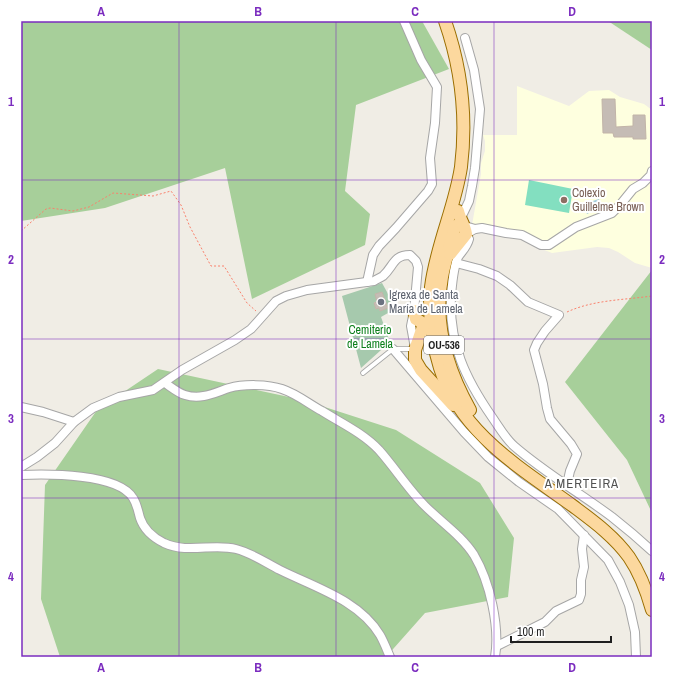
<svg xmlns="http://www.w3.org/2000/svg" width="673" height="678" viewBox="0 0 673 678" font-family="'Archivo Narrow',sans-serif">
  <rect width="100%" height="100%" fill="#f0ede5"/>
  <!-- education -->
  <path fill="#feffdf" d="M 517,86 L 569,106 L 589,91 L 609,90 L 620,97 L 644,104 L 652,110 L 652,268 L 635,263 L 618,252 L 609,248 L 597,247 L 552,253 L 534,246 L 521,234 L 472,225 L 481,174 L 481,163 L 485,151 L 485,141 L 483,135 L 517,135 Z"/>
  <!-- forest -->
  <g fill="#a7cf9a">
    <path d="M 21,21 L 422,21 L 449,69 L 356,105 L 345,191 L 370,214 L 365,245 L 252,299 L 225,168 L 105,208 L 21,221 Z"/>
    <path d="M 608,21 L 652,21 L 652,50 Z"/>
    <path d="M 652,270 L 652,513 L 627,460 L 565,382 Z"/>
    <path d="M 158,369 L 303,400 L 396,430 L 480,483 L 514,538 L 508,597 L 425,613 L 386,657 L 60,657 L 41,599 L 45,485 L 97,410 Z"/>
  </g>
  <!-- cemetery -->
  <path fill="#a6c9ad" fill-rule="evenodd" d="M 382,283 L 387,292 L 395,309 L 381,317 L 390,342 L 361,368 L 342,296 ZM 382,292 L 388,308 L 380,311 L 379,308 L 376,309 L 374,303 L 377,301 L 375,294 Z"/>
  <!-- pitch -->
  <path fill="#83dfc0" d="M 529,180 L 573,189 L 569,213 L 525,205 Z"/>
  <!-- water -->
  <path fill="#a6cede" d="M 599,199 L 602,206 L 587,214 L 583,204 Z"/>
  <!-- building -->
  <g fill="#c5bcb5" stroke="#c2b4a8">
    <path d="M 602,99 L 615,99 L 616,127 L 633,126 L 633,115 L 645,115 L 646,139 L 633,139 L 633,137 L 614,137 L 613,133 L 603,133 Z"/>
    <path d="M 382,292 L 388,308 L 380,311 L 379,308 L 376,309 L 374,303 L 377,302 L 375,294 Z"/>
  </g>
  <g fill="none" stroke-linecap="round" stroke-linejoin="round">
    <defs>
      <path id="service" d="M 363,373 L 393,349 L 414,349"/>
      <g id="minor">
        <path d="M 460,220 L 469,201 L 472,186 L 475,168 L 480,109 L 474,70 L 465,38"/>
        <path d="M 465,226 L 475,229 L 466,234 L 469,239 C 467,247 462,251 458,257 C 453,268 452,285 451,296 C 449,344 465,378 492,417 C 499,427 505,438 514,446 C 545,473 580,493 612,517 C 626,528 639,539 652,551"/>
        <path d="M 475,229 L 482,228 L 506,233 L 522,235 L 541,245 L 549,245 L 576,227 L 612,213 L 620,205 L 633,189 L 643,183 L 651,175 L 652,171"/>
        <path d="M 456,263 L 479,269 L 497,276 L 510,285 L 528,302 L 559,315 L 545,331 L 537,343 L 534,350 L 543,384 L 547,408 L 550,419 L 571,444 L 577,454 L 570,471 L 568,480 L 572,488"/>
        <path d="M 367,282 L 373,255 L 379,246 L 396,228 L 428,191 L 432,184 L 430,158 L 435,123 L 437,87 L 421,60 L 404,21"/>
        <path d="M 393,349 L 464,432 L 488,457 L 519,482 L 558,509 L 608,560 L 620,582 L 629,605 L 635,632 L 636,657"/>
        <path d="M 165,383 C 171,387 178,393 185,395 C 201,400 214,393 229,388 C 243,384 268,384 282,389 C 297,394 309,404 322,411 C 341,423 363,433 379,450 C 395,468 408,489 425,506 C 441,522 462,536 474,555 C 490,582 500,627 495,657"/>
        <path d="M 21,407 L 43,412 L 74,422"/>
        <path d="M 21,467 L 37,457 L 55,443 L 74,422 L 93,408 L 119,397 L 153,390 L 182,370 L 235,340 L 251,329 L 276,301 L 286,296 L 307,290 L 374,281 C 377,279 380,278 383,276 C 394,266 393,255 410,255 L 416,261 L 418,267 L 414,311 L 411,326 L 415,348"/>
        <path d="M 21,475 C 47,474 118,473 133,498 C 137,504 138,511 140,518 C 144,530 154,538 164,543 C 188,554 213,543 236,549 C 252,553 266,563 280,570 C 314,587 359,600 380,635 C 384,642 387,650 390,657"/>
        <path d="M 497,646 L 545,622 L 556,611 L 579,600 L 581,594 L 581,580 L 584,567 L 582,549 L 584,535"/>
      </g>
      <g id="primary">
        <path d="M 445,21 C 461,67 467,118 461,167 C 455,207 436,246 431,287 C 428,314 432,342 440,368 C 461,434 521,468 573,506 C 593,521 614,536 629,557 C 640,573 647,592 652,610"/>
        <path d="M 455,226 C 451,243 445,260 442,277 C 433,324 447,369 470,410"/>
        <path d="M 450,254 L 466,234 C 465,226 460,220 458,211"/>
        <path d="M 414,311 L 416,319 L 424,324 L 431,322"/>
        <path d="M 424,324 L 415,350 L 415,360 L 421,370 L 453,405"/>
      </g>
    </defs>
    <!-- service casing -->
    <use href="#service" stroke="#a6a6a6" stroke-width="5.5"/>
    <!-- minor casing -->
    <use href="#minor" stroke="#a6a6a6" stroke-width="10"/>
    <!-- primary casing -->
    <use href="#primary" stroke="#9a6e00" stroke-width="14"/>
    <!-- path -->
    <g stroke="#fa816c" stroke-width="1" stroke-dasharray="2 2" stroke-linecap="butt">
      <path d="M 21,231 L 46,209 L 50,208 L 73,211 L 89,207 L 113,193 L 153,196 L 171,191 L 181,205 L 190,227 L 211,266 L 224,266 L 247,303 L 256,311"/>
      <path d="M 567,312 C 593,300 623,300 652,296"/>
    </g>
    <!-- service -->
    <use href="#service" stroke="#fff" stroke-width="4"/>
    <!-- minor -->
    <use href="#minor" stroke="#fff" stroke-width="8"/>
    <!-- primary -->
    <use href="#primary" stroke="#fcd89e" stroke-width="12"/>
  </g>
  <!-- grid -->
  <path fill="none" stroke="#7b2cbf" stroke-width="1" stroke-opacity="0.55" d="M 179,21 L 179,657M 336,21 L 336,657M 494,21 L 494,657M 21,180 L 652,180M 21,339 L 652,339M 21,498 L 652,498"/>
  <!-- markers -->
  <circle fill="#8d6e63" stroke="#fff" stroke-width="1.5" cx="564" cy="200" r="4"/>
  <circle fill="#6b7280" stroke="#fff" stroke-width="1.5" cx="381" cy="302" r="4"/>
  <g text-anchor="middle" stroke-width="4" stroke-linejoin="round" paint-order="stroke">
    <!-- shield labels -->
    <rect fill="#fff" stroke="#626262" stroke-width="1" x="424" y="336" width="40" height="18" rx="3"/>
    <g font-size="11" font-weight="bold" fill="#1f1f1f">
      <text x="444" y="349">OU-536</text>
    </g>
    <!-- education labels -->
    <g font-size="12" fill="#785e54" stroke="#fff" text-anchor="start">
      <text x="572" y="197">Colexio<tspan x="572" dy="14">Guillelme Brown</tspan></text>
    </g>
    <!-- worship labels -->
    <g font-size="12" fill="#5b616d" stroke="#fff" text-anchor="start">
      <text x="389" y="299">Igrexa de Santa<tspan x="389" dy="14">María de Lamela</tspan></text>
    </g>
    <!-- park labels -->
    <g font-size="12" fill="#0b7f1a" stroke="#fff">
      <text x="370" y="334">Cemiterio<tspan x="370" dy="14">de Lamela</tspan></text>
    </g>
    <!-- neighbourhood labels -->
    <g font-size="13" letter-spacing="1" fill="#525252" stroke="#fff">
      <text x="582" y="488">A MERTEIRA</text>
    </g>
  </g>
  <!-- border -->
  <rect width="673" height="678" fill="none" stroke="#ffffff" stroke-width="44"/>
  <!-- scale -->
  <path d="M511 636v6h100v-6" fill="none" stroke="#1f1f1f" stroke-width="2"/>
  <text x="517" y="636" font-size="12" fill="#1f1f1f" stroke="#ffffff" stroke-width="3" paint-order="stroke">100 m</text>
  <rect x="22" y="22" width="629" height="634" fill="none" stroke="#7b2cbf" stroke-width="1.5"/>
  <g font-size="13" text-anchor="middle" font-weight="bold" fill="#7b2cbf">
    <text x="101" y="16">A</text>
    <text x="258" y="16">B</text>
    <text x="415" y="16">C</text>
    <text x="572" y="16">D</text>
    <text x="11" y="106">1</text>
    <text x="662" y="106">1</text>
    <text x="11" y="264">2</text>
    <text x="662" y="264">2</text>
    <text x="11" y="423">3</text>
    <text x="662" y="423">3</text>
    <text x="11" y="581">4</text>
    <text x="662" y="581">4</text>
    <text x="101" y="672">A</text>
    <text x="258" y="672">B</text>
    <text x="415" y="672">C</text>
    <text x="572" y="672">D</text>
  </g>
</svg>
